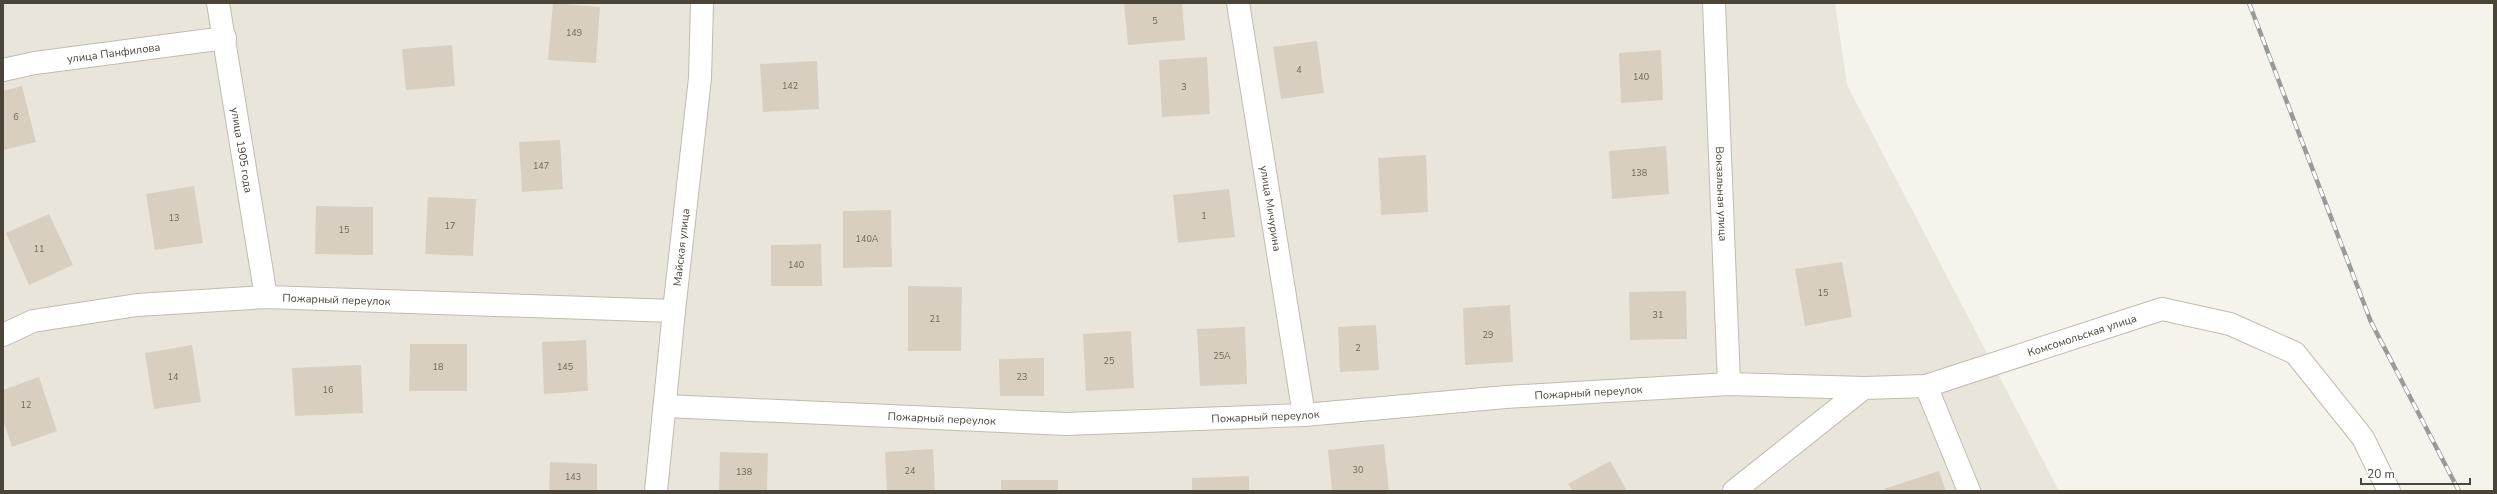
<svg xmlns="http://www.w3.org/2000/svg" width="2497" height="494" viewBox="0 0 2497 494" font-family="'Nunito Sans',sans-serif">
  <rect width="100%" height="100%" fill="#f6f3ec"/>
  <!-- residential -->
  <path fill="#eae5da" d="M 3,3 L 1835,3 L 1847,85 L 2059,491 L 3,491 Z"/>
  <!-- building -->
  <g fill="#d8cfc1">
    <path d="M 553,3 L 600,7 L 596,63 L 548,60 Z"/>
    <path d="M 1124,3 L 1182,3 L 1185,40 L 1128,45 Z"/>
    <path d="M 1317,41 L 1324,93 L 1281,99 L 1273,47 Z"/>
    <path d="M 452,45 L 455,86 L 406,90 L 402,49 Z"/>
    <path d="M 1661,50 L 1663,100 L 1621,103 L 1619,53 Z"/>
    <path d="M 1207,57 L 1210,114 L 1162,117 L 1159,60 Z"/>
    <path d="M 817,61 L 819,109 L 763,112 L 760,64 Z"/>
    <path d="M 22,86 L 36,142 L 3,150 L 3,91 Z"/>
    <path d="M 560,140 L 563,189 L 522,192 L 519,142 Z"/>
    <path d="M 1666,146 L 1669,194 L 1612,199 L 1609,151 Z"/>
    <path d="M 1426,155 L 1428,212 L 1381,215 L 1378,158 Z"/>
    <path d="M 194,186 L 203,243 L 155,250 L 146,194 Z"/>
    <path d="M 1229,189 L 1235,237 L 1178,243 L 1173,195 Z"/>
    <path d="M 428,197 L 476,199 L 473,256 L 425,254 Z"/>
    <path d="M 316,206 L 373,207 L 373,255 L 315,254 Z"/>
    <path d="M 891,210 L 892,267 L 843,268 L 843,211 Z"/>
    <path d="M 49,214 L 73,265 L 29,285 L 6,233 Z"/>
    <path d="M 821,244 L 822,286 L 771,286 L 771,245 Z"/>
    <path d="M 1842,262 L 1852,317 L 1805,326 L 1795,269 Z"/>
    <path d="M 908,286 L 962,287 L 961,351 L 908,351 Z"/>
    <path d="M 1686,291 L 1687,339 L 1630,340 L 1629,292 Z"/>
    <path d="M 1510,305 L 1513,362 L 1465,365 L 1463,308 Z"/>
    <path d="M 1376,325 L 1379,370 L 1340,372 L 1338,327 Z"/>
    <path d="M 1245,327 L 1247,384 L 1200,386 L 1197,329 Z"/>
    <path d="M 1131,331 L 1134,388 L 1086,391 L 1083,334 Z"/>
    <path d="M 586,340 L 588,391 L 544,394 L 542,342 Z"/>
    <path d="M 410,344 L 467,344 L 467,391 L 409,391 Z"/>
    <path d="M 192,345 L 201,402 L 154,409 L 145,353 Z"/>
    <path d="M 1044,358 L 1044,396 L 1000,396 L 999,359 Z"/>
    <path d="M 361,365 L 363,413 L 295,416 L 292,368 Z"/>
    <path d="M 39,377 L 57,431 L 12,447 L 3,420 L 3,390 Z"/>
    <path d="M 1384,444 L 1389,491 L 1332,491 L 1328,450 Z"/>
    <path d="M 933,449 L 935,491 L 887,491 L 885,452 Z"/>
    <path d="M 720,452 L 768,453 L 767,491 L 719,491 Z"/>
    <path d="M 1610,461 L 1627,491 L 1573,491 L 1568,484 Z"/>
    <path d="M 550,462 L 597,464 L 597,491 L 549,491 Z"/>
    <path d="M 1939,471 L 1946,491 L 1885,491 L 1884,489 Z"/>
    <path d="M 1249,476 L 1249,491 L 1192,491 L 1192,478 Z"/>
    <rect x="1001" y="480" width="57" height="11"/>
  </g>
  <g fill="none" stroke-linecap="round" stroke-linejoin="round">
    <defs>
      <g id="minor">
        <path id="s1" d="M 218,3 L 266,297"/>
        <path id="s2" d="M 1238,3 L 1304,415"/>
        <path id="s3" d="M 1714,3 L 1729,384"/>
        <path id="s4" d="M 3,70 L 35,63 L 225,38"/>
        <path id="s5" d="M 3,335 L 33,321 L 137,305 L 266,297 L 674,311"/>
        <path d="M 1926,386 L 1969,491"/>
        <path id="s6" d="M 666,406 L 1066,424 L 1304,415 L 1506,397 L 1729,384 L 1864,388"/>
        <path id="s7" d="M 656,491 L 674,311 L 700,78 L 702,3"/>
        <path id="s8" d="M 1734,491 L 1864,388 L 1926,386 L 2162,309 L 2230,324 L 2295,353 L 2363,438 L 2389,491"/>
      </g>
    </defs>
    <!-- minor casing -->
    <use href="#minor" stroke="#c2bbae" stroke-width="24"/>
    <!-- minor -->
    <use href="#minor" stroke="#fff" stroke-width="22"/>
    <defs>
      <path id="rail" d="M 2249,3 L 2371,322 L 2459,491"/>
    </defs>
    <!-- rail casing -->
    <use href="#rail" stroke="#9a9a9a" stroke-width="4.5"/>
    <!-- rail -->
    <use href="#rail" stroke="#fff" stroke-width="3" stroke-dasharray="9" stroke-linecap="butt"/>
  </g>
  <g text-anchor="middle" stroke-width="3.5" stroke-linejoin="round" paint-order="stroke">
    <!-- number labels -->
    <g font-size="9" fill="#6e675b">
      <text x="1155" y="24">5</text>
      <text x="574" y="36">149</text>
      <text x="1299" y="73">4</text>
      <text x="1641" y="80">140</text>
      <text x="790" y="89">142</text>
      <text x="1184" y="90">3</text>
      <text x="16" y="120">6</text>
      <text x="541" y="169">147</text>
      <text x="1639" y="176">138</text>
      <text x="1204" y="219">1</text>
      <text x="174" y="221">13</text>
      <text x="450" y="229">17</text>
      <text x="344" y="233">15</text>
      <text x="867" y="242">140А</text>
      <text x="39" y="252">11</text>
      <text x="796" y="268">140</text>
      <text x="1823" y="296">15</text>
      <text x="1658" y="318">31</text>
      <text x="935" y="322">21</text>
      <text x="1488" y="338">29</text>
      <text x="1358" y="351">2</text>
      <text x="1222" y="359">25А</text>
      <text x="1109" y="364">25</text>
      <text x="438" y="370">18</text>
      <text x="565" y="370">145</text>
      <text x="173" y="380">14</text>
      <text x="1022" y="380">23</text>
      <text x="328" y="393">16</text>
      <text x="26" y="408">12</text>
      <text x="1358" y="473">30</text>
      <text x="910" y="474">24</text>
      <text x="744" y="475">138</text>
      <text x="573" y="480">143</text>
    </g>
    <!-- street labels -->
    <g font-size="11" fill="#4b4439" stroke="#fff">
      <text dy="4" stroke="none"><textPath href="#s4" startOffset="112">улица Панфилова</textPath></text>
      <text dy="4" stroke="none"><textPath href="#s1" startOffset="149">улица 1905 года</textPath></text>
      <text dy="4" stroke="none"><textPath href="#s3" startOffset="191">Вокзальная улица</textPath></text>
      <text dy="4" stroke="none"><textPath href="#s2" startOffset="208">улица Мичурина</textPath></text>
      <text dy="4" stroke="none"><textPath href="#s7" startOffset="245">Майская улица</textPath></text>
      <text dy="4" stroke="none"><textPath href="#s5" startOffset="338">Пожарный переулок</textPath></text>
      <text dy="4" stroke="none"><textPath href="#s8" startOffset="392">Комсомольская улица</textPath></text>
      <text dy="4" stroke="none"><textPath href="#s6" startOffset="924">Пожарный переулок</textPath></text>
      <text dy="4" stroke="none"><textPath href="#s6" startOffset="600">Пожарный переулок</textPath></text>
      <text dy="4" stroke="none"><textPath href="#s6" startOffset="276">Пожарный переулок</textPath></text>
    </g>
  </g>
  <!-- border -->
  <rect width="2497" height="494" fill="none" stroke="#4b4439" stroke-width="8"/>
  <!-- scale -->
  <path d="M2361 478v6h109v-6" fill="none" stroke="#4b4439" stroke-width="2"/>
  <text x="2367" y="478" font-size="12" fill="#4b4439" stroke="#ffffff" stroke-width="3" paint-order="stroke">20 m</text>
</svg>
